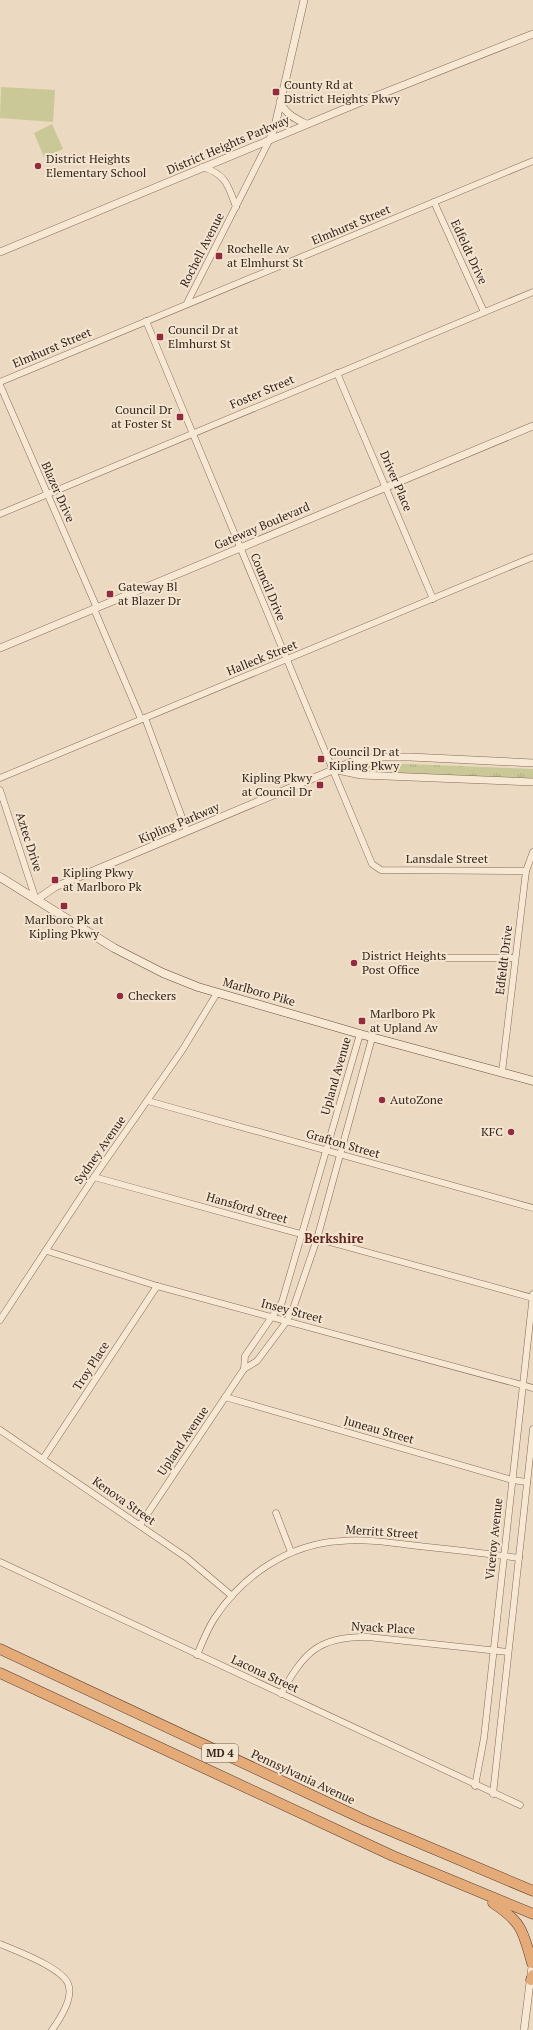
<svg xmlns="http://www.w3.org/2000/svg" width="533" height="2030" viewBox="0 0 533 2030" font-family="'PT Serif',serif">
  <defs>
    <pattern id="grass-tufts" width="24" height="20" patternUnits="userSpaceOnUse"><rect width="24" height="20" fill="#cac896"/><path d="M3 7l-1-3M5 7V3M7 7l1-3M15 17l-1-3M17 17v-4M19 17l1-3" fill="none" stroke="#aeac81"/></pattern>
  </defs>
  <rect width="100%" height="100%" fill="#ecd9c2"/>
  <!-- grass -->
  <path fill="url(#grass-tufts)" d="M 379,763 L 533,769 L 533,780 L 355,772 L 351,770 L 353,767 Z"/>
  <!-- pitch -->
  <g fill="#cac896">
    <path d="M 1,87 L 55,90 L 53,122 L 0,118 Z"/>
    <path d="M 52,124 L 63,149 L 44,157 L 34,133 Z"/>
  </g>
  <g fill="none" stroke-linecap="round" stroke-linejoin="round">
    <defs>
      <g id="minor">
        <path d="M 202,167 C 226,174 228,185 236,207"/>
        <path d="M 434,202 L 484,312"/>
        <path d="M 187,303 L 270,139"/>
        <path d="M 146,321 L 372,864 L 381,870 L 526,871"/>
        <path d="M 337,373 L 433,599"/>
        <path d="M 0,382 L 533,161"/>
        <path d="M 0,385 L 97,608"/>
        <path d="M 0,514 L 533,292"/>
        <path d="M 94,609 L 141,719"/>
        <path d="M 145,718 L 187,831"/>
        <path d="M 0,778 L 533,557"/>
        <path d="M 0,790 L 36,900"/>
        <path d="M 418,958 L 515,958"/>
        <path d="M 502,1072 L 526,871 L 533,852"/>
        <path d="M 148,1101 L 533,1208"/>
        <path d="M 94,1177 L 533,1298"/>
        <path d="M 47,1251 L 157,1286 L 533,1388"/>
        <path d="M 0,1320 L 94,1177 L 183,1049 L 217,993"/>
        <path d="M 244,1369 L 245,1356 L 282,1302 L 360,1034"/>
        <path d="M 225,1397 L 512,1480 L 527,1482"/>
        <path d="M 0,1430 L 187,1558 L 232,1596"/>
        <path d="M 43,1459 L 157,1286"/>
        <path d="M 276,1513 L 291,1552"/>
        <path d="M 140,1525 L 244,1369 L 257,1361 L 287,1321 L 294,1306 L 317,1239 L 372,1038"/>
        <path d="M 0,1562 L 520,1805"/>
        <path d="M 197,1655 C 202,1643 207,1630 214,1619 C 242,1576 288,1544 341,1541 C 364,1539 387,1542 410,1545 C 447,1549 483,1553 519,1558"/>
        <path d="M 281,1694 C 304,1652 319,1636 368,1637 L 508,1652"/>
        <path d="M 475,1786 L 484,1738 L 533,1294"/>
        <path d="M 493,1794 L 533,1429"/>
        <path d="M 0,1944 C 16,1951 67,1969 69,1987 C 72,2001 60,2019 52,2030"/>
      </g>
      <g id="tertiary">
        <path d="M 280,102 C 286,114 294,118 306,124"/>
        <path d="M 270,139 L 275,126 L 304,0"/>
        <path d="M 0,252 L 361,102 L 533,34"/>
        <path d="M 0,648 L 533,426"/>
        <path d="M 333,769 L 361,775 L 533,782"/>
        <path d="M 36,900 L 55,887 L 354,761 L 379,757 L 410,757 L 533,763"/>
        <path d="M 524,2030 L 533,1959"/>
      </g>
      <path id="secondary" d="M 0,877 L 114,948 L 163,973 L 198,987 L 360,1034 L 533,1081"/>
      <g id="trunk">
        <path d="M 0,1649 L 365,1820 L 533,1891"/>
        <path d="M 0,1673 L 393,1856 L 533,1914"/>
        <path d="M 493,1903 C 522,1922 523,1931 532,1963"/>
        <path d="M 531,1980 L 533,1975"/>
      </g>
    </defs>
    <!-- minor casing -->
    <use href="#minor" stroke="#856a5a" stroke-width="7"/>
    <!-- tertiary casing -->
    <use href="#tertiary" stroke="#856a5a" stroke-width="8"/>
    <!-- secondary casing -->
    <use href="#secondary" stroke="#674c3d" stroke-width="9"/>
    <!-- trunk casing -->
    <use href="#trunk" stroke="#533a2e" stroke-width="11"/>
    <!-- minor -->
    <use href="#minor" stroke="#f7e8d4" stroke-width="6"/>
    <!-- tertiary -->
    <use href="#tertiary" stroke="#f7e8d4" stroke-width="7"/>
    <!-- secondary -->
    <use href="#secondary" stroke="#f7e8d4" stroke-width="8"/>
    <!-- trunk -->
    <use href="#trunk" stroke="#e4aa77" stroke-width="10"/>
  </g>
  <!-- markers -->
  <g fill="#922c3c" stroke="#f4e5d1" stroke-width="1.5">
    <rect x="272" y="88" width="8" height="8" rx="2"/>
    <circle cx="38" cy="166" r="4"/>
    <rect x="215" y="252" width="8" height="8" rx="2"/>
    <rect x="156" y="333" width="8" height="8" rx="2"/>
    <rect x="176" y="413" width="8" height="8" rx="2"/>
    <rect x="106" y="590" width="8" height="8" rx="2"/>
    <rect x="317" y="755" width="8" height="8" rx="2"/>
    <rect x="316" y="781" width="8" height="8" rx="2"/>
    <rect x="51" y="876" width="8" height="8" rx="2"/>
    <rect x="60" y="902" width="8" height="8" rx="2"/>
    <circle cx="354" cy="963" r="4"/>
    <circle cx="120" cy="996" r="4"/>
    <rect x="358" y="1017" width="8" height="8" rx="2"/>
    <circle cx="382" cy="1100" r="4"/>
    <circle cx="511" cy="1132" r="4"/>
  </g>
  <g text-anchor="middle" stroke-width="4" stroke-linejoin="round" paint-order="stroke">
    <!-- shield labels -->
    <rect fill="#f4e5d1" stroke="#6e5f53" stroke-width="1" x="202" y="1744" width="36" height="18" rx="3"/>
    <g font-size="11" font-weight="bold" fill="#35251d">
      <text x="220" y="1757">MD 4</text>
    </g>
    <!-- poi labels -->
    <g font-size="12" fill="#35251d" stroke="#f4e5d1" text-anchor="start">
      <text x="284" y="89">County Rd at<tspan x="284" dy="14">District Heights Pkwy</tspan></text>
      <text x="46" y="163">District Heights<tspan x="46" dy="14">Elementary School</tspan></text>
      <text x="227" y="253">Rochelle Av<tspan x="227" dy="14">at Elmhurst St</tspan></text>
      <text x="168" y="334">Council Dr at<tspan x="168" dy="14">Elmhurst St</tspan></text>
      <text x="172" y="414" text-anchor="end">Council Dr<tspan x="172" dy="14">at Foster St</tspan></text>
      <text x="118" y="591">Gateway Bl<tspan x="118" dy="14">at Blazer Dr</tspan></text>
      <text x="329" y="756">Council Dr at<tspan x="329" dy="14">Kipling Pkwy</tspan></text>
      <text x="312" y="782" text-anchor="end">Kipling Pkwy<tspan x="312" dy="14">at Council Dr</tspan></text>
      <text x="63" y="877">Kipling Pkwy<tspan x="63" dy="14">at Marlboro Pk</tspan></text>
      <text x="64" y="924" text-anchor="middle">Marlboro Pk at<tspan x="64" dy="14">Kipling Pkwy</tspan></text>
      <text x="362" y="960">District Heights<tspan x="362" dy="14">Post Office</tspan></text>
      <text x="128" y="1000">Checkers</text>
      <text x="370" y="1018">Marlboro Pk<tspan x="370" dy="14">at Upland Av</tspan></text>
      <text x="390" y="1104">AutoZone</text>
      <text x="503" y="1136" text-anchor="end">KFC</text>
    </g>
    <!-- street labels -->
    <g font-size="12" fill="#35251d" stroke="#f4e5d1">
      <text transform="translate(228 145) rotate(-23)" y="4">District Heights Parkway</text>
      <text transform="translate(351 225) rotate(-23)" y="4">Elmhurst Street</text>
      <text transform="translate(202 250) rotate(-63)" y="4">Rochell Avenue</text>
      <text transform="translate(469 252) rotate(65)" y="4">Edfeldt Drive</text>
      <text transform="translate(52 348) rotate(-23)" y="4">Elmhurst Street</text>
      <text transform="translate(262 392) rotate(-23)" y="4">Foster Street</text>
      <text transform="translate(396 481) rotate(67)" y="4">Driver Place</text>
      <text transform="translate(58 492) rotate(66)" y="4">Blazer Drive</text>
      <text transform="translate(262 526) rotate(-23)" y="4">Gateway Boulevard</text>
      <text transform="translate(268 587) rotate(67)" y="4">Council Drive</text>
      <text transform="translate(262 658) rotate(-22)" y="4">Halleck Street</text>
      <text transform="translate(179 823) rotate(-23)" y="4">Kipling Parkway</text>
      <text transform="translate(29 842) rotate(72)" y="4">Aztec Drive</text>
      <text x="447" y="863">Lansdale Street</text>
      <text transform="translate(504 960) rotate(-83)" y="4">Edfeldt Drive</text>
      <text transform="translate(259 992) rotate(16)" y="4">Marlboro Pike</text>
      <text transform="translate(336 1076) rotate(-74)" y="4">Upland Avenue</text>
      <text transform="translate(343 1144) rotate(16)" y="4">Grafton Street</text>
      <text transform="translate(100 1150) rotate(-55)" y="4">Sydney Avenue</text>
      <text transform="translate(247 1208) rotate(16)" y="4">Hansford Street</text>
      <text transform="translate(292 1311) rotate(15)" y="4">Insey Street</text>
      <text transform="translate(91 1366) rotate(-57)" y="4">Troy Place</text>
      <text transform="translate(379 1430) rotate(16)" y="4">Juneau Street</text>
      <text transform="translate(183 1441) rotate(-56)" y="4">Upland Avenue</text>
      <text transform="translate(124 1501) rotate(35)" y="4">Kenova Street</text>
      <text transform="translate(382 1532) rotate(4)" y="4">Merritt Street</text>
      <text transform="translate(494 1539) rotate(-84)" y="4">Viceroy Avenue</text>
      <text transform="translate(383 1628) rotate(3)" y="4">Nyack Place</text>
      <text transform="translate(265 1674) rotate(25)" y="4">Lacona Street</text>
      <text transform="translate(303 1777) rotate(25)" y="4">Pennsylvania Avenue</text>
    </g>
    <!-- neighbourhood labels -->
    <g font-size="13" font-weight="bold" fill="#61221e" stroke="#f4e5d1">
      <text x="334" y="1243">Berkshire</text>
    </g>
  </g>
</svg>
